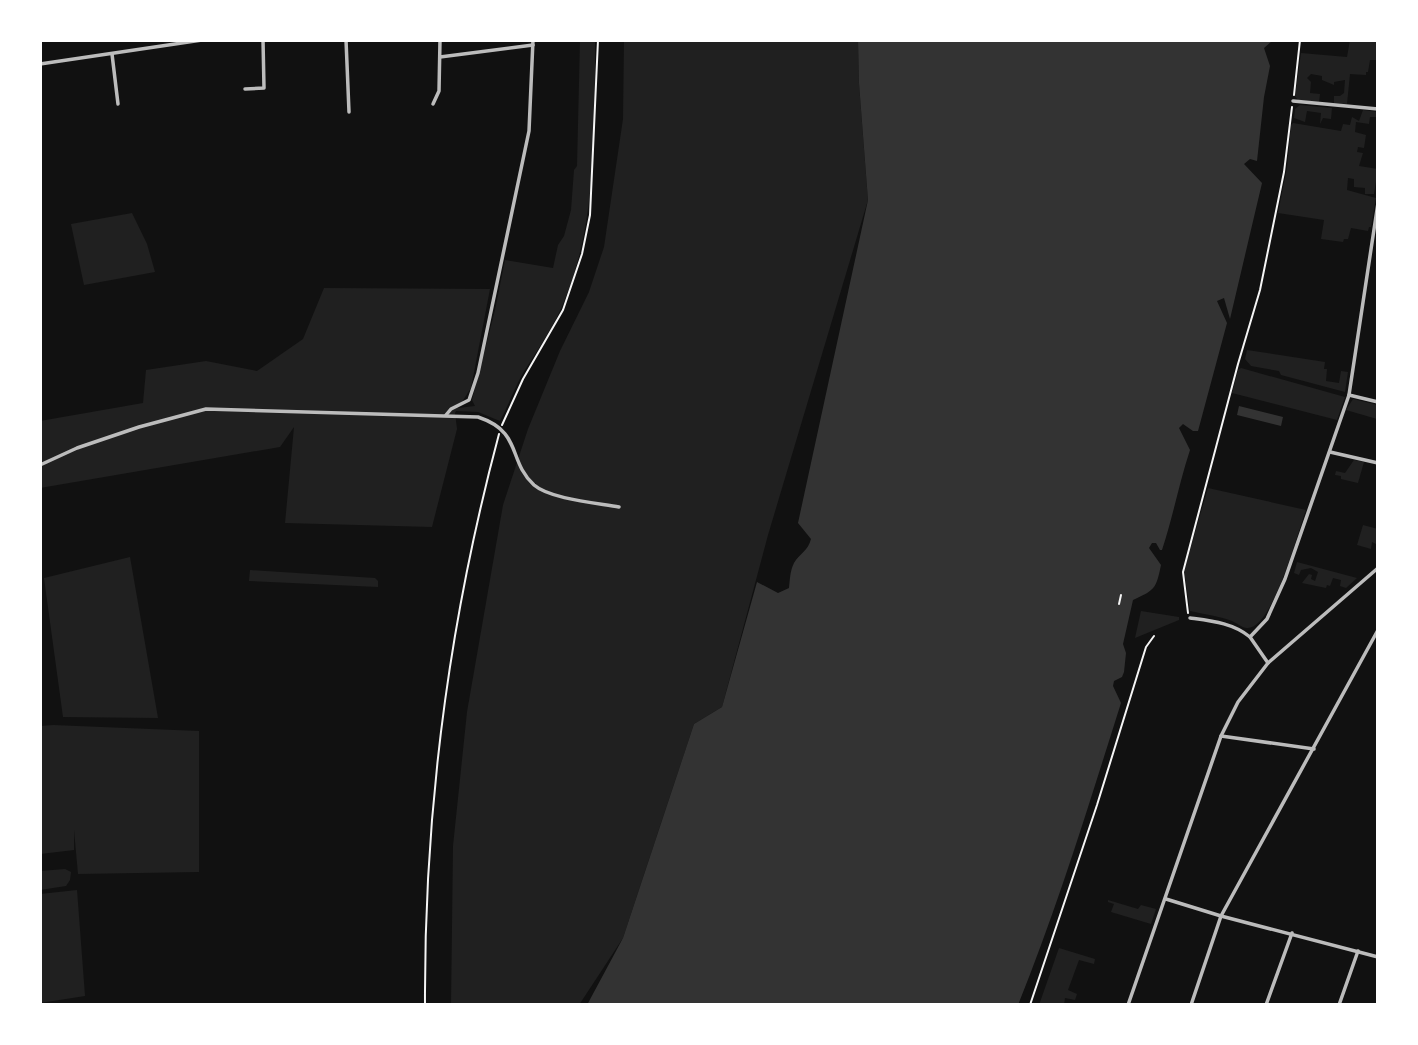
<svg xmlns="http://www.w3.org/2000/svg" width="1418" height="1045" viewBox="0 0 1418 1045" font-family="Montserrat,sans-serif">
  <rect width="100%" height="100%" fill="#111"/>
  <!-- green -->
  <g fill="#202020">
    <path d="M 580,40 L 595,40 C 595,123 597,222 565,299 C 555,325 538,349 523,373 C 514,389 508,406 500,421 L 478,412 L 456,411 L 455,413 L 457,429 L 432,527 L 285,523 L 294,427 L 280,447 L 40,488 L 40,421 L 143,403 L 146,370 L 206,361 L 257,371 L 303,339 L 324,288 L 490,289 L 471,388 L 458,408 L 475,406 L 472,400 L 495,310 L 505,260 L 553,268 L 558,245 L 564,236 L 571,210 L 574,170 L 577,166 Z"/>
    <path d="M 624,40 L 858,40 L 859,83 L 868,200 L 768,535 L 722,707 L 694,724 L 623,938 L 579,1005 L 451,1005 L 453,846 L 467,712 L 503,505 L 528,429 L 560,351 L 589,292 L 604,247 L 623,119 Z"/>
    <path d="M 1350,40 L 1378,40 L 1376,51 L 1378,51 L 1378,60 L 1370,60 L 1368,72 L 1366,72 L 1366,75 L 1350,74 L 1347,104 L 1334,103 L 1334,96 L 1340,96 L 1344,93 L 1345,80 L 1334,82 L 1334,85 L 1322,80 L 1322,76 L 1311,74 L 1307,78 L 1311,82 L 1310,93 L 1320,94 L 1319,102 L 1298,100 L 1295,96 L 1301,53 L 1347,57 Z"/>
    <path d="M 1300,105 L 1332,108 L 1331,119 L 1323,118 L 1320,124 L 1321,113 L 1307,111 L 1305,122 L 1294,118 L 1295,109 Z"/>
    <path d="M 1363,110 L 1378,112 L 1378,117 L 1370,117 L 1369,124 L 1356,122 L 1355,132 L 1366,135 L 1364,148 L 1358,147 L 1357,152 L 1363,153 L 1359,166 L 1378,169 L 1374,194 L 1365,194 L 1365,188 L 1354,187 L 1354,179 L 1348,178 L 1347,190 L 1376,198 L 1371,227 L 1369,227 L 1368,231 L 1351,228 L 1348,239 L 1344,239 L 1343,242 L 1321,239 L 1324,220 L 1278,213 L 1287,168 L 1291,125 L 1293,123 L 1341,131 L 1343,124 L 1350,125 L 1352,117 L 1359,121 Z"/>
    <path d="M 132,213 L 147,244 L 155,272 L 84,285 L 71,224 Z"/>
    <path d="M 1247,350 L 1325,362 L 1324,369 L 1327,369 L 1326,381 L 1339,383 L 1341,371 L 1348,372 L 1345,392 L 1281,375 L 1279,371 L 1251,366 L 1245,359 Z"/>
    <path d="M 1241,368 L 1345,397 L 1337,420 L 1232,393 L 1238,370 Z"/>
    <path d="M 1353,399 L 1378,405 L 1377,419 L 1346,410 Z"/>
    <path d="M 1354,460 L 1364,462 L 1358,483 L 1341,479 L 1341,476 L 1335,475 L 1336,471 L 1345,473 Z"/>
    <path d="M 1208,488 L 1306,510 C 1298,531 1273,629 1247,628 C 1242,628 1237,623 1232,621 C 1219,616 1203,614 1190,611 L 1184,570 Z"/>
    <path d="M 1363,525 L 1378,529 L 1378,545 L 1372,542 L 1371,549 L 1357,545 Z"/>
    <path d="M 130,557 L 158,718 L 63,717 L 44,578 Z"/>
    <path d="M 1297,562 L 1357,578 L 1346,588 L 1340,586 L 1341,580 L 1333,578 L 1330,586 L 1327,585 L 1326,588 L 1302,583 L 1309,574 L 1312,575 L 1311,579 L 1315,581 L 1318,572 L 1311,568 L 1301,570 L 1299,575 L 1294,573 Z"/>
    <path d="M 250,570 L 375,578 L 378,581 L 378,587 L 249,581 Z"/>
    <path d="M 1141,611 L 1179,617 L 1179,620 L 1135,638 Z"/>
    <path d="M 53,725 L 199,731 L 199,872 L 78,874 L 74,830 L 74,850 L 40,854 L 40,726 Z"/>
    <path d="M 65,869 L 71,872 L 70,880 L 66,886 L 40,890 L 40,871 Z"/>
    <path d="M 77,890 L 85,996 L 40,1003 L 40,894 Z"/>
    <path d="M 1108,900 L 1138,909 L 1141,905 L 1156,909 L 1151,924 L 1111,912 L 1114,904 L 1108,902 Z"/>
    <path d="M 1059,948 L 1095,959 L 1094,964 L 1079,960 L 1068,990 L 1077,994 L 1075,1000 L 1065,998 L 1064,1005 L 1039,1005 Z"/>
  </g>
  <!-- water -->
  <g fill="#333">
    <path d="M 858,40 L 1273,40 L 1264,48 L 1270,66 L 1264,97 L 1257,161 L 1250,159 L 1244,164 L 1262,183 L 1230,319 L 1224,298 L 1217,301 L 1227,323 L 1198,431 L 1193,431 L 1183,424 L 1179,428 L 1190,450 C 1179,483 1173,517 1162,550 L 1160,550 L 1156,543 L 1152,543 L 1149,548 L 1161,565 C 1156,589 1155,590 1133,600 L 1123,644 L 1126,653 L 1124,672 L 1122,677 L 1114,681 L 1113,686 L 1121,703 C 1089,804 1058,906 1018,1005 L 587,1005 L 623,938 L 694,724 L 722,707 L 757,582 L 778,593 L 789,588 C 790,579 790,571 794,563 C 800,553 808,551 811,539 L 798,523 L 868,200 L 859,83 Z"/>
    <path d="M 1239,406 L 1283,417 L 1281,426 L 1237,415 Z"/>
  </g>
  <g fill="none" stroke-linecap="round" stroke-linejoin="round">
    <!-- path -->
    <g stroke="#f5f5f5" stroke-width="2">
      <path d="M 1294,95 L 1300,40"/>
      <path d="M 502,425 L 523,379 L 563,310 L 582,254 L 590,215 L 598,40"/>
      <path d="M 1119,604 L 1121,595"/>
      <path d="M 1188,613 L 1183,572 L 1238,364 L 1260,290 L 1284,172 L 1292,107"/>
      <path d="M 425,1005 C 424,812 449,621 499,434"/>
      <path d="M 1030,1005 L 1097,805 L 1146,647 L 1154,636"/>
    </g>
    <!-- minor -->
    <g stroke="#bcbcbc" stroke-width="3.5">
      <path d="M 346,40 L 349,112"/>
      <path d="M 112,54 L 118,104"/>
      <path d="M 440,57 L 533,45"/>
      <path d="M 40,64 L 202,40"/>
      <path d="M 245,89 L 264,88 L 263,40"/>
      <path d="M 1293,101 L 1378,109"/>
      <path d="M 433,104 L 439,91 L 440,40"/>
      <path d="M 1349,395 L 1378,402"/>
      <path d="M 446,415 L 451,409 L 469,400 L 478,373 L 529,131 L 533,40"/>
      <path d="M 1330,452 L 1378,463"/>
      <path d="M 40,465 L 77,448 L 139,427 L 206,409 L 478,417 C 523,432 507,460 534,485 C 550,499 597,503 619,507"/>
      <path d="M 1190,618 C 1212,621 1233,623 1250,637"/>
      <path d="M 1268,663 L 1250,637 L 1267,619 L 1285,579 L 1349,395 L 1378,203"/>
      <path d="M 1221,736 L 1314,749"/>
      <path d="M 1166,899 L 1221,916 L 1378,957"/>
      <path d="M 1128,1005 L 1221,736 L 1238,702 L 1268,663 L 1378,568"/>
      <path d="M 1191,1005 L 1221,916 L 1378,630"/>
      <path d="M 1266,1005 L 1292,933"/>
      <path d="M 1339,1005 L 1358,951"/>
    </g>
  </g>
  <!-- border -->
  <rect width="1418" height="1045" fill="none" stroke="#ffffff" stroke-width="84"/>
</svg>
